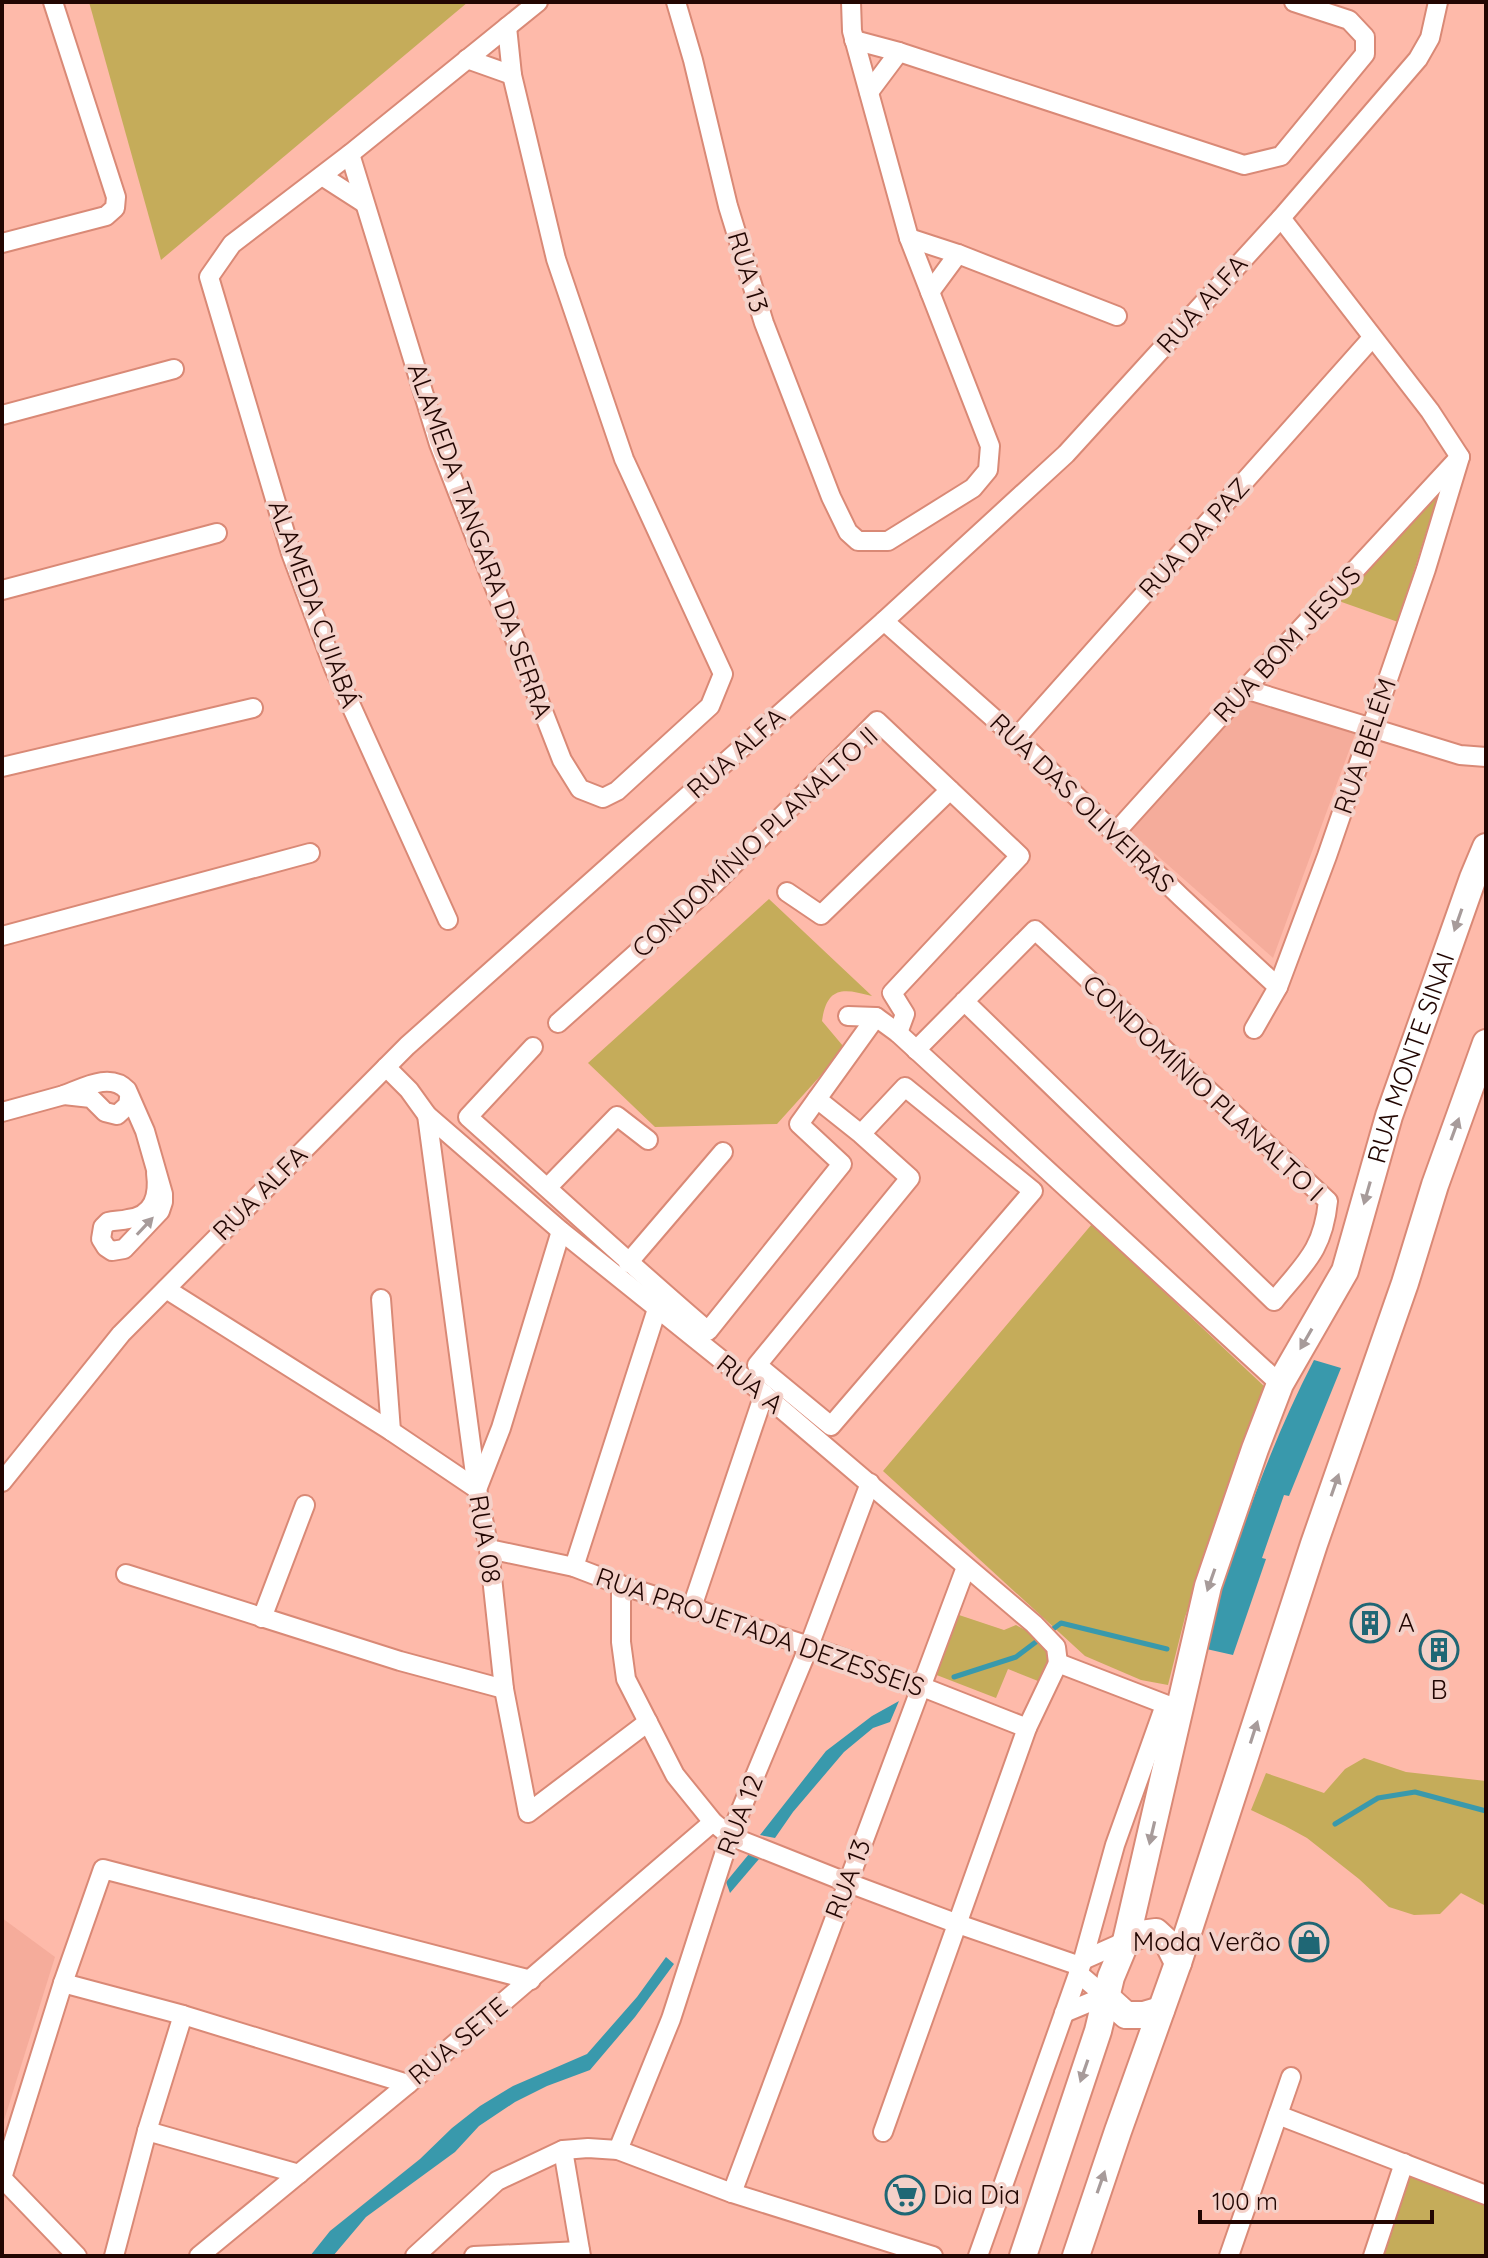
<svg xmlns="http://www.w3.org/2000/svg" width="1488" height="2258" viewBox="0 0 1488 2258" font-family="Quicksand,sans-serif">
  <rect width="100%" height="100%" fill="#febaaa"/>
  <!-- built -->
  <g fill="#f5ac9b">
    <path d="M 1244,694 L 1357,729 L 1273,958 L 1126,828 Z"/>
    <path d="M 2,1918 L 55,1957 L 2,2127 Z"/>
  </g>
  <!-- green -->
  <g fill="#c5ac5a">
    <path d="M 89,2 L 468,2 L 161,260 Z"/>
    <path d="M 1442,482 L 1398,622 L 1336,600 Z"/>
    <path d="M 769,899 L 872,996 C 843,988 827,986 822,1021 L 843,1046 L 840,1054 L 777,1124 L 655,1127 L 588,1063 Z"/>
    <path d="M 1092,1224 L 1266,1388 L 1185,1617 L 1168,1685 L 1141,1680 L 1085,1656 L 883,1471 Z"/>
    <path d="M 959,1615 L 1004,1630 L 1016,1625 C 1027,1631 1048,1641 1048,1657 C 1048,1664 1042,1674 1038,1681 L 1008,1669 L 996,1698 L 934,1674 Z"/>
    <path d="M 1364,1758 L 1406,1772 L 1486,1781 L 1486,1906 L 1461,1893 L 1440,1914 L 1414,1915 L 1389,1907 L 1359,1879 L 1307,1838 L 1285,1826 L 1251,1810 L 1266,1773 L 1324,1793 L 1345,1769 Z"/>
    <path d="M 1411,2173 L 1486,2204 L 1486,2256 L 1382,2256 Z"/>
  </g>
  <!-- water -->
  <g fill="#3999ac">
    <path d="M 1314,1360 L 1341,1368 L 1289,1496 L 1284,1495 L 1262,1558 L 1266,1559 L 1233,1655 L 1202,1648 C 1235,1550 1266,1452 1314,1360 Z"/>
    <path d="M 899,1701 L 890,1722 L 873,1728 L 844,1752 L 793,1812 L 775,1838 L 760,1835 L 826,1751 L 872,1716 Z"/>
    <path d="M 749,1854 L 759,1859 L 730,1893 L 726,1882 Z"/>
    <path d="M 666,1957 L 674,1964 L 635,2017 L 590,2070 L 547,2086 L 515,2102 L 479,2126 L 455,2152 L 366,2217 L 333,2256 L 310,2256 L 330,2231 L 420,2159 L 452,2128 L 480,2106 L 513,2086 L 587,2054 L 637,1997 Z"/>
  </g>
  <g fill="none" stroke-linecap="round" stroke-linejoin="round">
    <!-- stream -->
    <g stroke="#3999ac" stroke-width="5">
      <path d="M 954,1677 L 1016,1657 L 1061,1623 L 1167,1649"/>
      <path d="M 1335,1824 L 1378,1798 L 1415,1792 L 1486,1811"/>
    </g>
    <defs>
      <g id="street">
        <path d="M 676,2 L 693,60 L 728,206 L 764,323 L 831,497 L 848,532 L 858,541 L 888,541 L 973,488 L 988,470 L 990,446 L 909,238 L 852,31 L 851,2"/>
        <path d="M 854,40 L 899,52 L 1244,165 L 1281,156 L 1365,54 L 1365,37 L 1349,20 L 1294,2"/>
        <path d="M 467,59 L 512,75"/>
        <path d="M 869,92 L 899,52"/>
        <path d="M 350,154 L 439,444 L 562,760 L 580,789 L 603,798 L 617,791 L 710,706 L 723,674 L 624,459 L 556,259 L 512,75 L 507,27"/>
        <path d="M 322,176 L 364,203"/>
        <path d="M 1281,218 L 1430,411 L 1460,457"/>
        <path d="M 909,238 L 958,254 L 1117,316"/>
        <path d="M 2,243 L 106,216 L 115,208 L 116,197 L 53,2"/>
        <path d="M 930,292 L 958,254"/>
        <path d="M 2,415 L 174,369"/>
        <path d="M 2,590 L 217,533"/>
        <path d="M 884,621 L 1016,738 L 1181,897 L 1278,987"/>
        <path d="M 1245,689 L 1460,755 L 1486,757"/>
        <path d="M 1016,738 L 1372,338"/>
        <path d="M 2,767 L 253,708"/>
        <path d="M 1115,833 L 1245,689 L 1455,462"/>
        <path d="M 787,892 L 821,915 L 950,790"/>
        <path d="M 448,920 L 334,668 L 291,553 L 209,277 L 232,244 L 350,154 L 538,2"/>
        <path d="M 2,936 L 310,853"/>
        <path d="M 848,1016 L 876,1017 L 898,1033 L 1280,1384"/>
        <path d="M 558,1023 L 715,883 L 877,721 L 1020,856 L 892,993 L 905,1014 L 898,1033"/>
        <path d="M 1254,1029 L 1278,987 L 1327,856 L 1426,569 L 1460,457"/>
        <path d="M 533,1047 L 468,1117 C 548,1188 626,1261 708,1331 L 842,1164 L 799,1124 L 876,1017"/>
        <path d="M 916,1050 L 1035,930 L 1328,1201 C 1323,1251 1304,1264 1274,1301 L 964,1001"/>
        <path d="M 386,1067 L 409,1090 L 427,1115 L 561,1231 L 764,1394 L 1034,1624 L 1056,1647 L 1058,1663"/>
        <path d="M 129,1098 L 128,1105 L 117,1115 L 105,1112 L 91,1098 L 64,1095 C 83,1088 110,1072 127,1090 L 145,1131 L 163,1194 L 163,1202 L 160,1211 L 124,1249 L 112,1251 L 106,1247 L 101,1239 L 103,1227 L 108,1222 C 115,1220 121,1221 128,1219 C 154,1216 159,1195 156,1173"/>
        <path d="M 817,1099 L 861,1134 L 910,1178 L 757,1365 L 831,1426 L 1033,1191 L 905,1087 L 861,1134"/>
        <path d="M 2,1112 L 64,1095"/>
        <path d="M 427,1115 L 477,1489 L 489,1549 L 504,1689 L 528,1813 L 648,1722"/>
        <path d="M 548,1187 L 617,1116 L 648,1140"/>
        <path d="M 628,1263 L 723,1152"/>
        <path d="M 166,1289 L 391,1431 L 477,1489"/>
        <path d="M 381,1299 L 391,1431"/>
        <path d="M 2,1482 L 121,1334 L 407,1046 L 884,621 L 1066,454 L 1281,218 L 1418,59 L 1430,38 L 1438,2"/>
        <path d="M 478,1487 L 501,1428 L 561,1231"/>
        <path d="M 489,1549 L 574,1567 L 621,1585 L 809,1646 L 920,1686 L 1027,1728"/>
        <path d="M 574,1567 L 657,1309"/>
        <path d="M 126,1574 L 400,1661 L 504,1689"/>
        <path d="M 621,1585 L 621,1642 L 626,1679 L 675,1775 L 713,1822 L 730,1836 L 846,1882 L 958,1924 L 1080,1966"/>
        <path d="M 692,1607 L 764,1394"/>
        <path d="M 262,1618 L 305,1505"/>
        <path d="M 1058,1663 L 1175,1708"/>
        <path d="M 1083,1960 L 1126,1941"/>
        <path d="M 63,1983 L 183,2015 L 408,2084"/>
        <path d="M 1064,2013 L 1105,1996 L 1078,1973"/>
        <path d="M 1278,2115 L 1486,2195"/>
        <path d="M 147,2131 L 299,2174"/>
        <path d="M 883,2132 L 1027,1728 L 1058,1663"/>
        <path d="M 563,2150 L 581,2256"/>
        <path d="M 618,2150 L 671,2019 L 730,1836 L 809,1646 L 870,1483"/>
        <path d="M 2,2178 L 63,1983 L 103,1869 L 531,1980"/>
        <path d="M 2,2178 L 77,2256"/>
        <path d="M 732,2193 L 966,1567"/>
        <path d="M 114,2256 L 147,2131 L 183,2015"/>
        <path d="M 199,2256 L 408,2084 L 713,1822"/>
        <path d="M 415,2256 L 497,2181 L 563,2150 L 588,2148 L 618,2150 L 732,2193 L 933,2256"/>
        <path d="M 474,2256 L 580,2251"/>
        <path d="M 978,2256 L 1083,1960 L 1115,1845 L 1165,1705"/>
        <path d="M 1229,2256 L 1291,2077"/>
        <path d="M 1373,2256 L 1404,2163"/>
      </g>
      <g id="secondary">
        <path d="M 1126,1941 L 1141,1934 L 1156,1932 L 1168,1943 L 1178,1963"/>
        <path d="M 1105,1996 L 1126,2015 L 1144,2015 L 1161,2010"/>
        <path id="s1" d="M 1023,2256 L 1098,2031 L 1111,1977 L 1126,1941 L 1208,1586 L 1255,1449 L 1280,1384 L 1345,1271 L 1389,1116 L 1473,878 L 1486,847"/>
        <path d="M 1076,2256 L 1118,2131 L 1178,1963 L 1314,1544 L 1405,1283 L 1435,1185 L 1486,1043"/>
      </g>
    </defs>
    <!-- street casing -->
    <use href="#street" stroke="#d98976" stroke-width="22"/>
    <!-- secondary casing -->
    <use href="#secondary" stroke="#d98976" stroke-width="30"/>
    <!-- street -->
    <use href="#street" stroke="#fff" stroke-width="18"/>
    <!-- secondary -->
    <use href="#secondary" stroke="#fff" stroke-width="26"/>
  </g>
  <!-- one-way arrows -->
  <defs><path id="oneway-solid" d="M-6-.8H1V-3.2L6.5 0L1 3.2V.8H-6Z" transform="scale(2)"/></defs>
  <g fill="#a79b9a">
    <use href="#oneway-solid" transform="translate(1458 920) rotate(109)"/>
    <use href="#oneway-solid" transform="translate(1455 1129) rotate(-70)"/>
    <use href="#oneway-solid" transform="translate(1367 1193) rotate(106)"/>
    <use href="#oneway-solid" transform="translate(145 1226) rotate(-47)"/>
    <use href="#oneway-solid" transform="translate(1306 1339) rotate(120)"/>
    <use href="#oneway-solid" transform="translate(1335 1485) rotate(-71)"/>
    <use href="#oneway-solid" transform="translate(1211 1580) rotate(109)"/>
    <use href="#oneway-solid" transform="translate(1254 1732) rotate(-72)"/>
    <use href="#oneway-solid" transform="translate(1152 1833) rotate(103)"/>
    <use href="#oneway-solid" transform="translate(1084 2071) rotate(109)"/>
    <use href="#oneway-solid" transform="translate(1101 2182) rotate(-71)"/>
  </g>
  <!-- icons -->
  <defs>
    <symbol id="building-ring" viewBox="-11 -11 22 22"><circle r="9.5" fill="#f4d1c9" stroke="#1f6775" stroke-width="1.5"/><path d="M-4-6H4V6H1V3H-1V6H-4ZM-2.5-4.3h1.7v1.8h-1.7ZM.8-4.3h1.7v1.8H.8ZM-2.5-1h1.7V.8h-1.7ZM.8-1h1.7V.8H.8Z" fill="#1f6775"/></symbol>
    <symbol id="shop-ring" viewBox="-11 -11 22 22"><circle r="9.5" fill="#f4d1c9" stroke="#1f6775" stroke-width="1.5"/><path d="M-5-2.5h2.3a2.7 3.5 0 0 1 5.4 0H5L5.5 6h-11ZM-1.5-2.5h3a1.5 2.3 0 0 0-3 0Z" fill="#1f6775"/></symbol>
    <symbol id="supermarket-ring" viewBox="-11 -11 22 22"><circle r="9.5" fill="#f4d1c9" stroke="#1f6775" stroke-width="1.5"/><path d="M-6-5.5h2.5l.6 2H6L4.5 2H-2.5L-4.4-4H-6ZM-1.5 3.2a1.3 1.3 0 1 0 .1 0ZM3 3.2a1.3 1.3 0 1 0 .1 0Z" fill="#1f6775"/></symbol>
  </defs>
  <g fill-rule="evenodd">
    <use href="#building-ring" x="1348" y="1601" width="44" height="44"/>
    <use href="#building-ring" x="1417" y="1628" width="44" height="44"/>
    <use href="#shop-ring" x="1287" y="1920" width="44" height="44"/>
    <use href="#supermarket-ring" x="883" y="2173" width="44" height="44"/>
  </g>
  <g text-anchor="middle" stroke-width="8" stroke-linejoin="round" paint-order="stroke">
    <!-- street labels -->
    <g font-size="26" fill="#220602" stroke="#f4d1c9">
      <text transform="translate(748 272) rotate(73)" y="9">RUA 13</text>
      <text transform="translate(1202 304) rotate(-48)" y="9">RUA ALFA</text>
      <text transform="translate(1194 538) rotate(-48)" y="9">RUA DA PAZ</text>
      <text transform="translate(480 541) rotate(70)" y="9">ALAMEDA TANGARA DA SERRA</text>
      <text transform="translate(314 604) rotate(70)" y="9">ALAMEDA CUIABÁ</text>
      <text transform="translate(1287 644) rotate(-47)" y="9">RUA BOM JESUS</text>
      <text transform="translate(1365 746) rotate(-71)" y="9">RUA BELÉM</text>
      <text transform="translate(736 753) rotate(-42)" y="9">RUA ALFA</text>
      <text transform="translate(1082 803) rotate(44)" y="9">RUA DAS OLIVEIRAS</text>
      <text transform="translate(755 842) rotate(-43)" y="9">CONDOMÍNIO PLANALTO II</text>
      <text dy="9" stroke="none"><textPath href="#s1" startOffset="1264">RUA MONTE SINAI</textPath></text>
      <text transform="translate(1203 1088) rotate(43)" y="9">CONDOMÍNIO PLANALTO I</text>
      <text transform="translate(260 1193) rotate(-45)" y="9">RUA ALFA</text>
      <text transform="translate(750 1384) rotate(39)" y="9">RUA A</text>
      <text transform="translate(485 1539) rotate(81)" y="9">RUA 08</text>
      <text transform="translate(760 1632) rotate(19)" y="9">RUA PROJETADA DEZESSEIS</text>
      <text transform="translate(740 1815) rotate(-69)" y="9">RUA 12</text>
      <text transform="translate(848 1879) rotate(-69)" y="9">RUA 13</text>
      <text transform="translate(458 2041) rotate(-40)" y="9">RUA SETE</text>
    </g>
    <!-- poi labels -->
    <g font-size="26" fill="#220602" stroke="#f4d1c9" text-anchor="start">
      <text x="1398" y="1632">A</text>
      <text x="1439" y="1699" text-anchor="middle">B</text>
      <text x="1281" y="1951" text-anchor="end">Moda Verão</text>
      <text x="933" y="2204">Dia Dia</text>
    </g>
  </g>
  <!-- border -->
  <rect width="1488" height="2258" fill="none" stroke="#220602" stroke-width="8"/>
  <!-- scale -->
  <path d="M1200 2210v12h232v-12" fill="none" stroke="#220602" stroke-width="4"/>
  <text x="1212" y="2210" font-size="24" fill="#220602" stroke="#f4d1c9" stroke-width="6" paint-order="stroke">100 m</text>
</svg>
